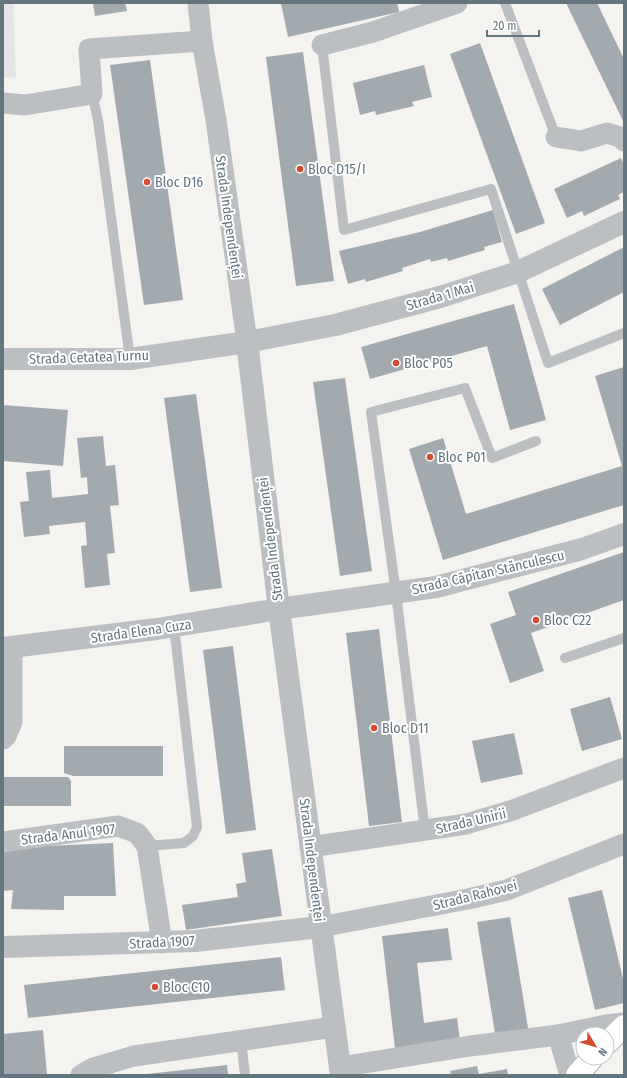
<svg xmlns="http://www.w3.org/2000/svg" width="627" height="1078" viewBox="0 0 627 1078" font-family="'Fira Sans Condensed',sans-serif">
  <rect width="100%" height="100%" fill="#f4f3f0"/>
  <!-- built -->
  <path fill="#e4e5e4" d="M 3,3 L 13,3 L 16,78 L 3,77 Z"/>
  <!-- building -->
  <g fill="#a3aaaf">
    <path d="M 93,3 L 125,3 L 127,11 L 95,16 Z"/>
    <path d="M 281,3 L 397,3 L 399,12 L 288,37 Z"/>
    <path d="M 566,3 L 597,3 L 624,59 L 624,123 Z"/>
    <path d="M 480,43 L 545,223 L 516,234 L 450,54 Z"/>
    <path d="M 303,52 L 334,281 L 296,286 L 266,57 Z"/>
    <path d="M 150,60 L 183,300 L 144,305 L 110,65 Z"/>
    <path d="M 424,65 L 432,97 L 412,102 L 414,106 L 376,115 L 375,111 L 360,115 L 353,83 Z"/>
    <path d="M 621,158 L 624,165 L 624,192 L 618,195 L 620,199 L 584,216 L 582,211 L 567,218 L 554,189 Z"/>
    <path d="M 493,210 L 502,242 L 484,247 L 485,250 L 448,261 L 447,258 L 431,262 L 430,259 L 402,268 L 403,271 L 366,282 L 365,279 L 348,284 L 339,251 L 420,232 Z"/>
    <path d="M 624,247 L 624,292 L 560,325 L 542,289 Z"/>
    <path d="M 514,304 L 546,420 L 510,430 L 487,346 L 370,379 L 361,347 Z"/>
    <path d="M 624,367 L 624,505 L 443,560 L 409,449 L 443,438 L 466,514 L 622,466 L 595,376 Z"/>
    <path d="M 345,378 L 372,571 L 340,576 L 313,382 Z"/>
    <path d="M 196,394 L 222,588 L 190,592 L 164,398 Z"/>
    <path d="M 3,405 L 68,410 L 63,466 L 3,461 Z"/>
    <path d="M 103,436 L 106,466 L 115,465 L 119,505 L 110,506 L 115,553 L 107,554 L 110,585 L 85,588 L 81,546 L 87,545 L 85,522 L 49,526 L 50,534 L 24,537 L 20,502 L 29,501 L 26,472 L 50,470 L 52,498 L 88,494 L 87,477 L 81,478 L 77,438 Z"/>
    <path d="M 624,552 L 624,600 L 531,633 L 544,671 L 510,683 L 490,624 L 516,615 L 508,592 Z"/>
    <path d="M 379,629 L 402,822 L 369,826 L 346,633 Z"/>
    <path d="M 233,646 L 256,830 L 226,834 L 203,650 Z"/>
    <path d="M 610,697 L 622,739 L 582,751 L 570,709 Z"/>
    <path d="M 514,733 L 523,774 L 481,783 L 472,741 Z"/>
    <path d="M 64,746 L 163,746 L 163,776 L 73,776 L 64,773 Z"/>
    <path d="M 3,777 L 68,777 L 71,781 L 71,806 L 3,806 Z"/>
    <path d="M 113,843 L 116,896 L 64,896 L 64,910 L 11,909 L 13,890 L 3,891 L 3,848 Z"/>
    <path d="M 272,849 L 282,916 L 186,930 L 182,905 L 238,897 L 236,884 L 246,882 L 242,853 Z"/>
    <path d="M 602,890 L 624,983 L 624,1003 L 595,1010 L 568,898 Z"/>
    <path d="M 510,917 L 529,1034 L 496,1040 L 477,922 Z"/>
    <path d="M 448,928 L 452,960 L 417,963 L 424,1023 L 457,1018 L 460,1041 L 395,1049 L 382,936 Z"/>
    <path d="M 281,957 L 285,990 L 28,1018 L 24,985 Z"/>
    <path d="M 43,1030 L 47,1075 L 4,1075 L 3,1034 Z"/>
    <path d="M 227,1065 L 228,1075 L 147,1075 L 147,1074 Z"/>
    <path d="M 477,1066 L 479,1074 L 507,1069 L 508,1075 L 451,1075 L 450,1071 Z"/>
  </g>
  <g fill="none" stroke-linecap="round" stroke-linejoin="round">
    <defs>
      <g id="secondary">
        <path d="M 607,1043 L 624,1026"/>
        <path d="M 577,1075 L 592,1058"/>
      </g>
    </defs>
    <!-- secondary casing -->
    <use href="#secondary" stroke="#adb3b6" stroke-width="24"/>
    <!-- service -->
    <g stroke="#bbbfc2" stroke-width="10">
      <path d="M 505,3 L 556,137"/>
      <path d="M 322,45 L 344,230 L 491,189 L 548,363 L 624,333"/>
      <path d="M 92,94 L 98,120 L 130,359"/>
      <path d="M 565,658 L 624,638"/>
      <path d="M 425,831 L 396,593 L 371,412 L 465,388 L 492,458 L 536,441"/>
      <path d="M 147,846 L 184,843 L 193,836 L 197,827 L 174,626"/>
      <path d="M 241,1040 L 245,1075"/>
    </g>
    <!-- minor -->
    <g stroke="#bbbfc2" stroke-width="21">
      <path d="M 198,3 L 202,41 L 216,120 L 247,342"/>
      <path d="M 322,45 L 373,32 L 457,3"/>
      <path d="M 3,103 L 25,105 L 92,94 L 89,49 L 202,41"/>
      <path d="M 556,137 L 581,141 L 607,133 L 623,138 L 624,141"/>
      <path d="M 3,739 L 6,736 L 12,722 L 12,648"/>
      <path d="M 3,842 L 118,826 L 137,833 L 147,846 L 162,943"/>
      <path d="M 310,847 L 466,824 L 513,810 L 624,768"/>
      <path d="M 320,927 L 468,899 L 507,890 L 624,844"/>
      <path d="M 558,1035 L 570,1075"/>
      <path d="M 340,1067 L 470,1046 L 558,1035 L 606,1025 L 624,1023"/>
      <path d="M 81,1075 L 93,1068 L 134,1056 L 334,1027"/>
    </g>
    <!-- tertiary -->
    <g stroke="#bbbfc2" stroke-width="22">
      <path d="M 247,342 L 279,609 L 341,1075"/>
      <path d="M 3,359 L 130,359 L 247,342 L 335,325 L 440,297 L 518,272 L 624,222"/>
      <path d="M 3,648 L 157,629 L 279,609 L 436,587 L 582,549 L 624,534"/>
      <path d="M 3,947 L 195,941 L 320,927"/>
    </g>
    <!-- secondary -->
    <use href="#secondary" stroke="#fff" stroke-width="22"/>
  </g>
  <!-- markers -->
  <g fill="#d24b32" stroke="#fff" stroke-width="1.5">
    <circle cx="300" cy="169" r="4"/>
    <circle cx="147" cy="182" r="4"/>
    <circle cx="396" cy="363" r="4"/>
    <circle cx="430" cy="457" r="4"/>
    <circle cx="536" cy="620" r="4"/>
    <circle cx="374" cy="728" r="4"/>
    <circle cx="155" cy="987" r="4"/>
  </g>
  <g text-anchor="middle" stroke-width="4" stroke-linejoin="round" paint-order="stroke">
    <!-- poi labels -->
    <g font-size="14" fill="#65757e" stroke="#fff" text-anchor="start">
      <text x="308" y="174">Bloc D15/I</text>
      <text x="155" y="187">Bloc D16</text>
      <text x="404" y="368">Bloc P05</text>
      <text x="438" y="462">Bloc P01</text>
      <text x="544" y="625">Bloc C22</text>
      <text x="382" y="733">Bloc D11</text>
      <text x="163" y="992">Bloc C10</text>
    </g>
    <!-- street labels -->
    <g font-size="14" fill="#65757e" stroke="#fff">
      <text transform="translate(229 217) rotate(82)" y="5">Strada Independenței</text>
      <text transform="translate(440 296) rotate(-16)" y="5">Strada 1 Mai</text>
      <text transform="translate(89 357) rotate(-2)" y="5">Strada Cetatea Turnu</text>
      <text transform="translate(270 539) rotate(-97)" y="5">Strada Independenței</text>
      <text transform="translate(488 572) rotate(-13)" y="5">Strada Căpitan Stănculescu</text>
      <text transform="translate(141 631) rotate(-8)" y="5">Strada Elena Cuza</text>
      <text transform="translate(471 821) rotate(-13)" y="5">Strada Unirii</text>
      <text transform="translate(68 834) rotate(-7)" y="5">Strada Anul 1907</text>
      <text transform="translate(312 860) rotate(83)" y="5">Strada Independenței</text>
      <text transform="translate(475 895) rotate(-14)" y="5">Strada Rahovei</text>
      <text transform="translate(162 942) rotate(-3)" y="5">Strada 1907</text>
    </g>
  </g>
  <!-- border -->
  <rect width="627" height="1078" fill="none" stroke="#65757e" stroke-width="8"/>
  <!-- north arrow -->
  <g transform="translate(595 1046) rotate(128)"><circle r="19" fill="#ffffff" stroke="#c1c8cb"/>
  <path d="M0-3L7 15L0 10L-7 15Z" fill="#d24b32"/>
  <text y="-6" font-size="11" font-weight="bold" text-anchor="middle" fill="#65757e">N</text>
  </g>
  <!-- scale -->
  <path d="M487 30v6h52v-6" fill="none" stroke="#65757e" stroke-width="2"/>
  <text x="493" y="30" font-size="12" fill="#65757e" stroke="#ffffff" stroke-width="3" paint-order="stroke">20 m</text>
</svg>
